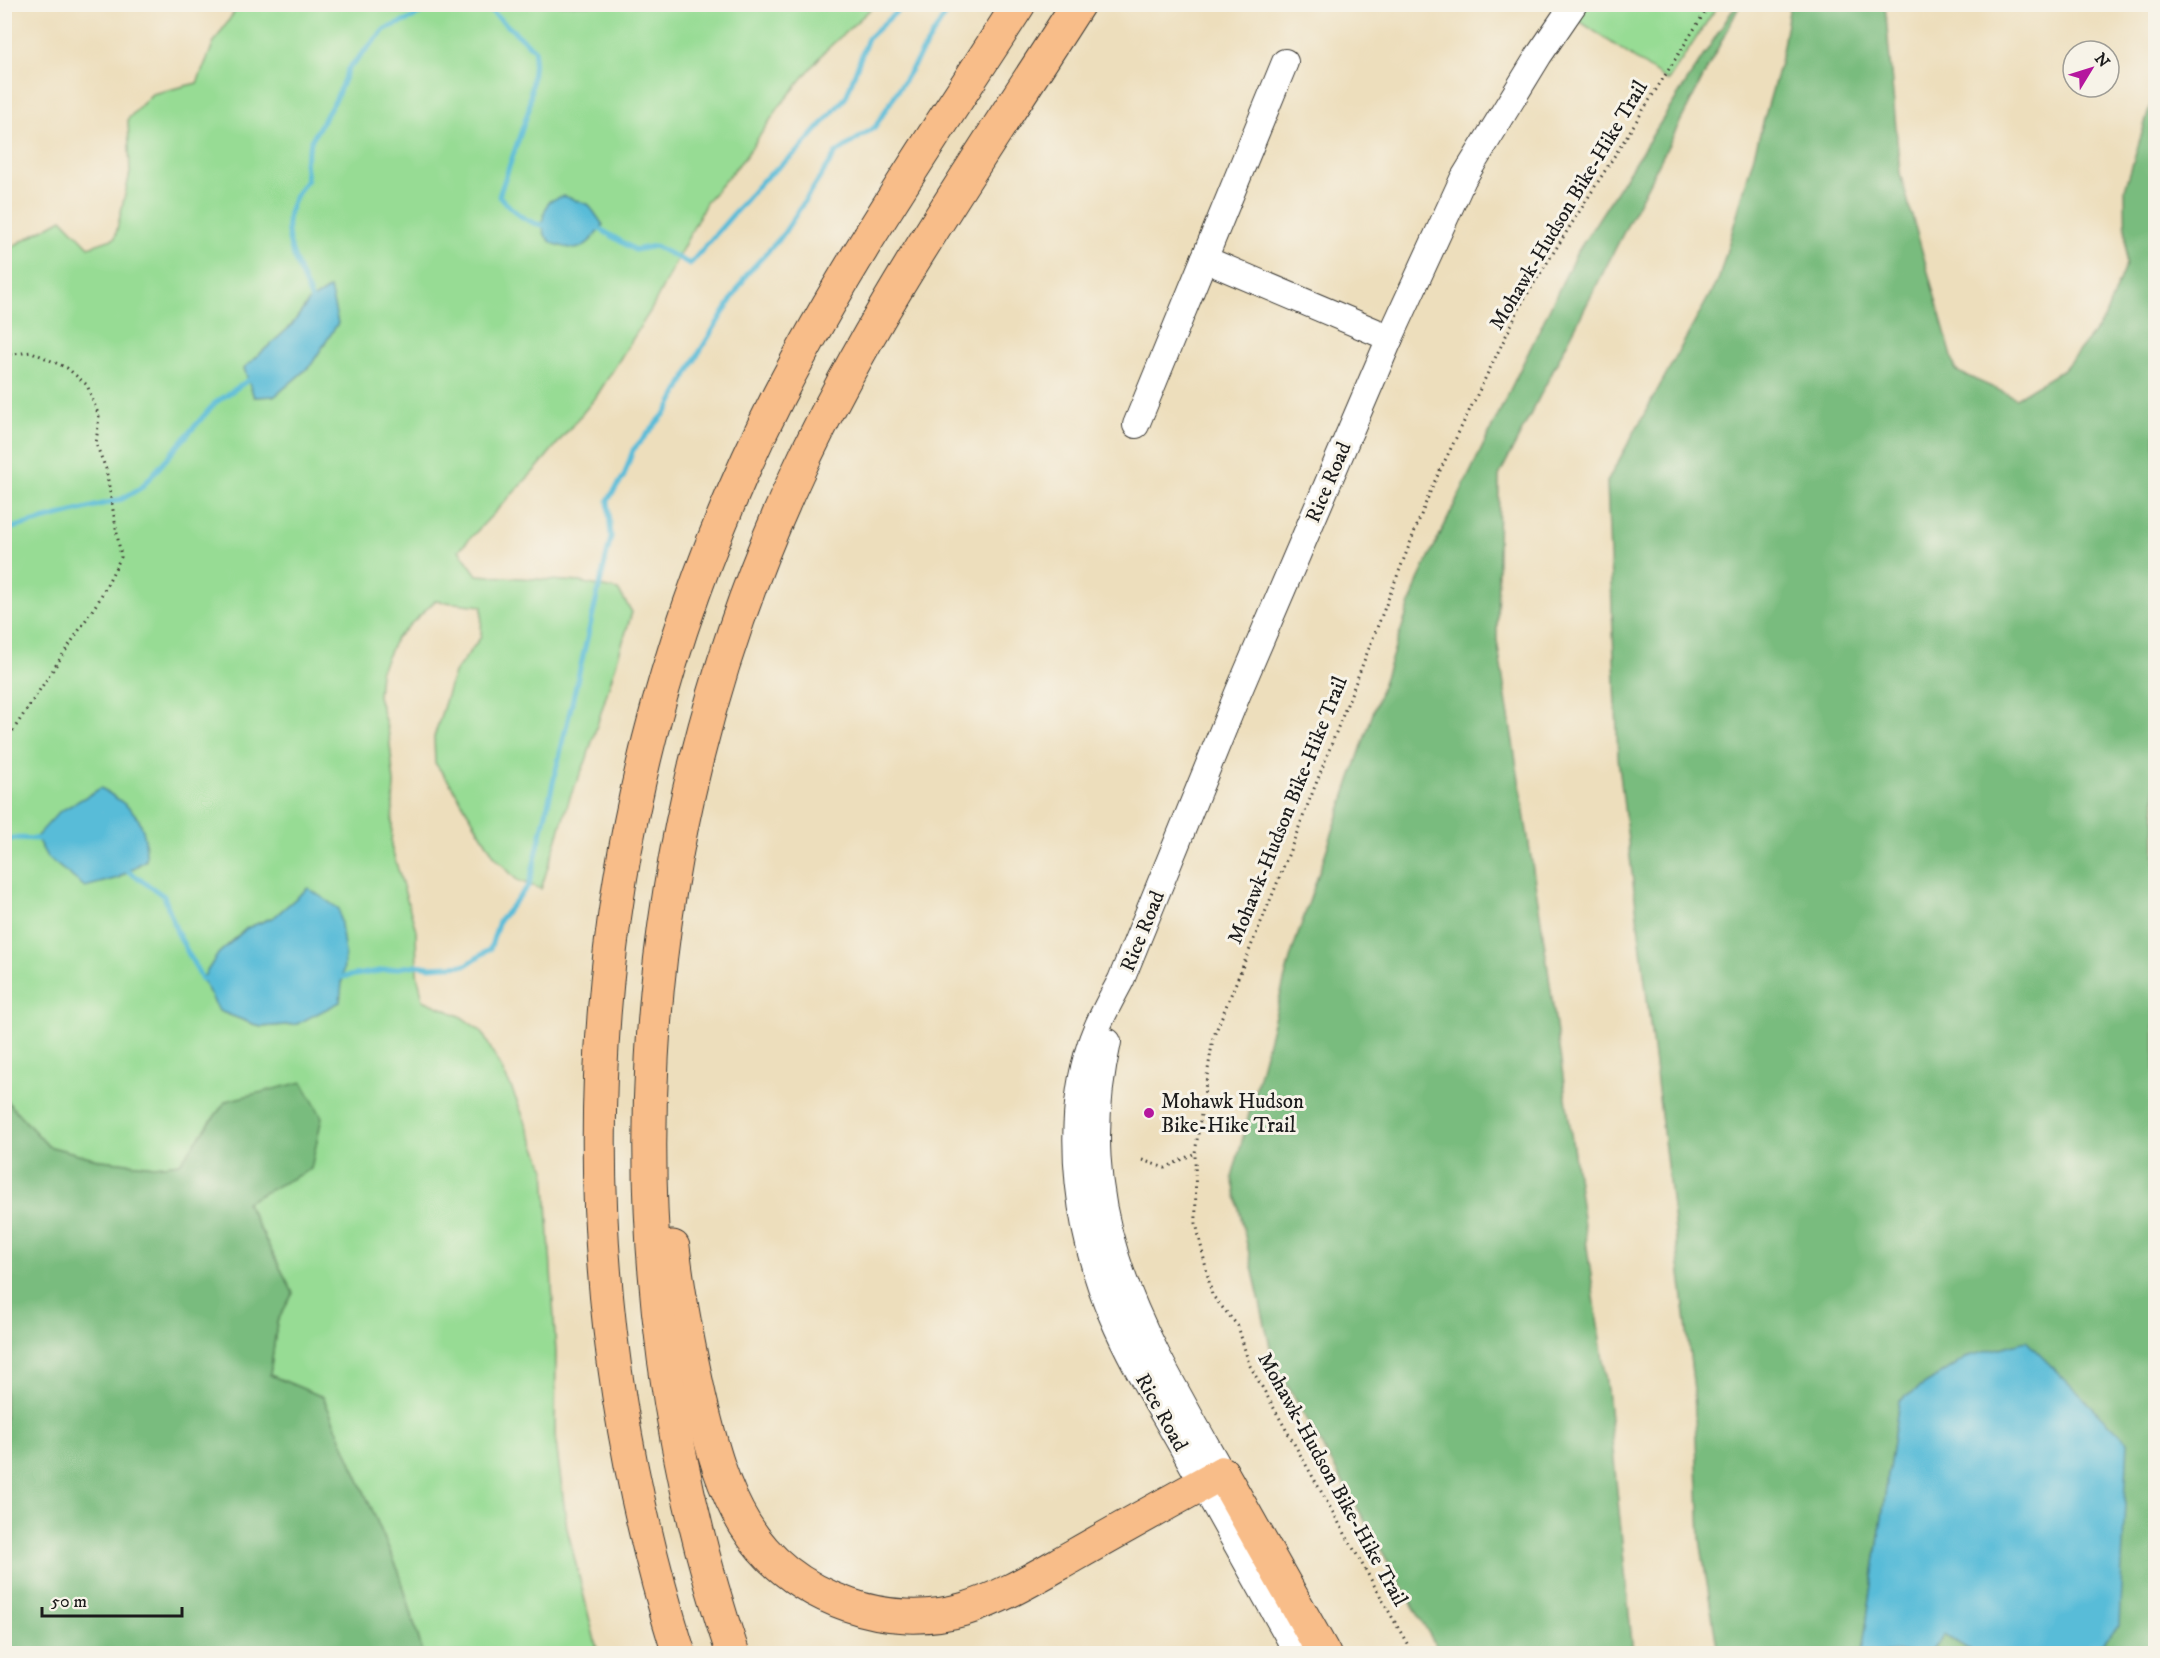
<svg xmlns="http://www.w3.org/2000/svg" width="2160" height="1658" viewBox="0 0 2160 1658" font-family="'IM FELL DW Pica',serif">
  <rect width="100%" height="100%" fill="#f7f3e8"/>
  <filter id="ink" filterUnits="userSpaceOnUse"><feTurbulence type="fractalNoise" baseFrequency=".0167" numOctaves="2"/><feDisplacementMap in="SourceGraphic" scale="12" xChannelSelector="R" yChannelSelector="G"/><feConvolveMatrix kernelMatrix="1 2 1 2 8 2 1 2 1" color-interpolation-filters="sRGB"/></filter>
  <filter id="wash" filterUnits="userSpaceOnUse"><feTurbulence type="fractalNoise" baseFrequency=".008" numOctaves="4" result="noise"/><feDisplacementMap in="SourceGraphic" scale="24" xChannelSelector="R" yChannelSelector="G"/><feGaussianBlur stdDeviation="1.35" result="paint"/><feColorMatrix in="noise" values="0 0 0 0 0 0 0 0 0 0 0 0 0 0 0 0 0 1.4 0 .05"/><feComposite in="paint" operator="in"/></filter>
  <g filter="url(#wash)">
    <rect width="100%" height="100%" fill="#eddebc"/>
    <!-- green -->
    <g fill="#97dc94" stroke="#5a7c58" stroke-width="1.5" fill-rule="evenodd">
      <path d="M 239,5 L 875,5 L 825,51 L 779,107 L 746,156 L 707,201 L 651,310 L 596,397 L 537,468 L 459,550 L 477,575 L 580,582 L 618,590 L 632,612 L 586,761 L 570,797 L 541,889 L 517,880 L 495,857 L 452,786 L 435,763 L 434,737 L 454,673 L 481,637 L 482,606 L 435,601 L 396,638 L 380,672 L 378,696 L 389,735 L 394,783 L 391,846 L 416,930 L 417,973 L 423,1000 L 460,1016 L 482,1032 L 511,1087 L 545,1169 L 556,1352 L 555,1435 L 567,1528 L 598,1653 L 423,1653 L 399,1572 L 323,1397 L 270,1375 L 277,1322 L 293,1293 L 246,1201 L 226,1101 L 180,1163 L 155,1166 L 101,1160 L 48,1146 L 5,1099 L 4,251 L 62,219 L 89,247 L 115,238 L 130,173 L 128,119 L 152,94 L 197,83 L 214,42 ZM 330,289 L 311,365 L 275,396 L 254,397 L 244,368 L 291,326 L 309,301 ZM 101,788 L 146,860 L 118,878 ZM 308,889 L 297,1024 L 261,1027 L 219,1011 L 218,954 L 247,928 L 274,917 Z"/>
      <path d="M 1585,5 L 1718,5 L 1668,81 L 1575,18 Z"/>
    </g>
    <!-- forest -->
    <g fill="#79bc7e" stroke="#4a6c4d" stroke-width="1.5">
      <path d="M 1736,5 L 1740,5 L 1499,476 L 1497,640 L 1542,927 L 1607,1389 L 1633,1653 L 1440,1653 L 1273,1360 L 1232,1178 L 1291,955 L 1418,580 L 1576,254 Z"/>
      <path d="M 1790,5 L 1885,5 L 1900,173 L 1956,371 L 2016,398 L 2064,369 L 2103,321 L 2126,264 L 2125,189 L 2155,90 L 2155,1653 L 2092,1653 L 2119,1626 L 1899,1401 L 1862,1653 L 1718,1653 L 1700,1539 L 1694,1390 L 1618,757 L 1607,482 L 1719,278 L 1780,63 Z"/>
      <path d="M 302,1082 L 322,1117 L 311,1169 L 246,1202 L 293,1293 L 277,1322 L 270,1375 L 323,1397 L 399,1572 L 423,1653 L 5,1653 L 5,1099 L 48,1146 L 101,1160 L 154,1166 L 180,1163 L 226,1101 Z"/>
      <path d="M 1944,1634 L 1974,1653 L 1930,1654 Z"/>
    </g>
    <!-- water -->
    <g fill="#59bcd8" stroke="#3a6c7a" stroke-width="1.5">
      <path d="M 564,196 L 589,205 L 603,225 C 596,234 588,247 575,249 C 572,249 565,247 561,246 C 538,241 540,218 549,201 Z"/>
      <path d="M 330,288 L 338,323 L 311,365 L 275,396 L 254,397 L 244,368 L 291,326 L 309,301 Z"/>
      <path d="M 101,788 C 135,810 147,818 146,860 L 118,878 L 85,887 L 47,857 L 36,837 L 59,812 Z"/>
      <path d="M 308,888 L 339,909 L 345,954 L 340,1002 L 297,1024 L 261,1027 L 219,1011 L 202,979 L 218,954 L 247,928 L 274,917 Z"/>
      <path d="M 2026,1341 L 2128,1442 L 2119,1626 L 2092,1653 L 1974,1653 L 1944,1634 L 1930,1653 L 1862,1653 L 1899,1401 L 1969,1356 Z"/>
    </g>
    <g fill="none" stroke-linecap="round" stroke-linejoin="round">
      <!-- stream -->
      <g stroke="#59bcd8" stroke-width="5">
        <path d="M 483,4 L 535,50 L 529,109 L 499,196 C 512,210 527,225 549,226"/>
        <path d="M 594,229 L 600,229 L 635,250 L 655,246 L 690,264 L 762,181 L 799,150 L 846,97 L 868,38 L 905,4"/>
        <path d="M 310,306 L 312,300 C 293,254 271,222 307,180 L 305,162 L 312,139 L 336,99 L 348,69 L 385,29 L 413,18 L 430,4"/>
        <path d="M 4,530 L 122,499 L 142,487 L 215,403 L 254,376"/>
        <path d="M 4,842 L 14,838 L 40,839"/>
        <path d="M 125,869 L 164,896 L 177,932 L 202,979 L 207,979"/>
        <path d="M 336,978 L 417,965 L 430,967 L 466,965 L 490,949 L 499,921 L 529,885 L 611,537 L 608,500 L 624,476 L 633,450 L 668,410 L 697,356 L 747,274 L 782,236 L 836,153 L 875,127 L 952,4"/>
      </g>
    </g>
  </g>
  <g filter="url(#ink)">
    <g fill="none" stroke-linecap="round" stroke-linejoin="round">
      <defs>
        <g id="minor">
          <path d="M 1204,259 L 1390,338"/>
          <path d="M 1136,425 L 1285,62"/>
          <path d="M 1108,1042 C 1069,1215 1140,1328 1222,1473"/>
          <path d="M 1298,1654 C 1260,1586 1222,1519 1185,1452 C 1160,1407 1132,1363 1112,1316 C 1079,1237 1063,1129 1090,1046 C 1097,1023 1110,1001 1121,980 L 1238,693 L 1390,338 L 1463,179 L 1539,55 L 1574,4"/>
        </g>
        <path id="major" d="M 1222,1473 L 1324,1654"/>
        <g id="highway">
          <path d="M 673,1247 C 679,1299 689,1349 700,1399 C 723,1495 747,1569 849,1605 C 885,1618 928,1620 965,1609 C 1004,1597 1039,1575 1075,1555 C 1124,1527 1173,1500 1222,1473"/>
          <path d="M 679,1654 C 547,1230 578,792 779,395 C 849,259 936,133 1019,4"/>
          <path d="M 733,1654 C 603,1269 626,842 797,474 C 874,308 980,158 1078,4"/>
        </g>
      </defs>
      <!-- minor casing -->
      <use href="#minor" stroke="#3b3934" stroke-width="28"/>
      <!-- major casing -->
      <use href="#major" stroke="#3b3934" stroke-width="35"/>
      <!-- highway casing -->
      <use href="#highway" stroke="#3b3934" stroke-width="35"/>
      <!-- path -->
      <g stroke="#3b3934" stroke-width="3" stroke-dasharray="1.5 4.5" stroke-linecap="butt">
        <path d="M 4,355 L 32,352 L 67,368 L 87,385 L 99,416 L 96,444 L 106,469 L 121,557 L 99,600 L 4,744"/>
        <path d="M 1142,1160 L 1165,1168 L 1195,1153"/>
        <path d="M 1413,1654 L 1249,1364 L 1238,1326 L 1212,1295 L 1196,1223 L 1195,1153 L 1213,1038 L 1276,886 L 1432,487 L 1523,301 L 1710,4"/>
      </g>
      <!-- minor -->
      <use href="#minor" stroke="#fff" stroke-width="26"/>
      <!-- major -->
      <use href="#major" stroke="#f8bd89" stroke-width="33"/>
      <!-- highway -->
      <use href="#highway" stroke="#f8bd89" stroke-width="33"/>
    </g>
  </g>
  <!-- markers -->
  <circle fill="#b5179e" stroke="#f7f3e8" stroke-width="2" cx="1149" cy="1113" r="6"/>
  <g text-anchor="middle" stroke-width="6" stroke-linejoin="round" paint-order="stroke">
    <!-- street labels -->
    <g font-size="21" fill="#1c1c1c" stroke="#f7f3e8">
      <text transform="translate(1568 205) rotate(-59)" y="7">Mohawk-Hudson Bike-Hike Trail</text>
      <text transform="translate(1328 482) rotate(-67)" y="7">Rice Road</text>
      <text transform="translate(1287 810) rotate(-68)" y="7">Mohawk-Hudson Bike-Hike Trail</text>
      <text transform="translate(1142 931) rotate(-68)" y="7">Rice Road</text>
      <text transform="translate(1162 1412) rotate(61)" y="7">Rice Road</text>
      <text transform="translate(1333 1479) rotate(61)" y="7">Mohawk-Hudson Bike-Hike Trail</text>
    </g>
    <!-- poi labels -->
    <g font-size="21" fill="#1c1c1c" stroke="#f7f3e8" text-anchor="start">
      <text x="1161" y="1108">Mohawk Hudson<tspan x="1161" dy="24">Bike-Hike Trail</tspan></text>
    </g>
  </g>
  <!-- margin -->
  <rect width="2160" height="1658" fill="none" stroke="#f7f3e8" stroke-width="24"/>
  <!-- north arrow -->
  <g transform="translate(2091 69) rotate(52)"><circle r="28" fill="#f7f3e8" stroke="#9f9d96" stroke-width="1.5"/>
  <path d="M0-4.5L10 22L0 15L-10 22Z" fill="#b5179e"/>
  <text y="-9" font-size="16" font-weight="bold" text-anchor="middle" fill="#1c1c1c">N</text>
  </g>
  <!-- scale -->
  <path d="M42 1607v9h140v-9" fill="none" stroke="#1c1c1c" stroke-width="3"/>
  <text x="51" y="1607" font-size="18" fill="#1c1c1c" stroke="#f7f3e8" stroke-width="4.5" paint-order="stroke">50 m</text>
</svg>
